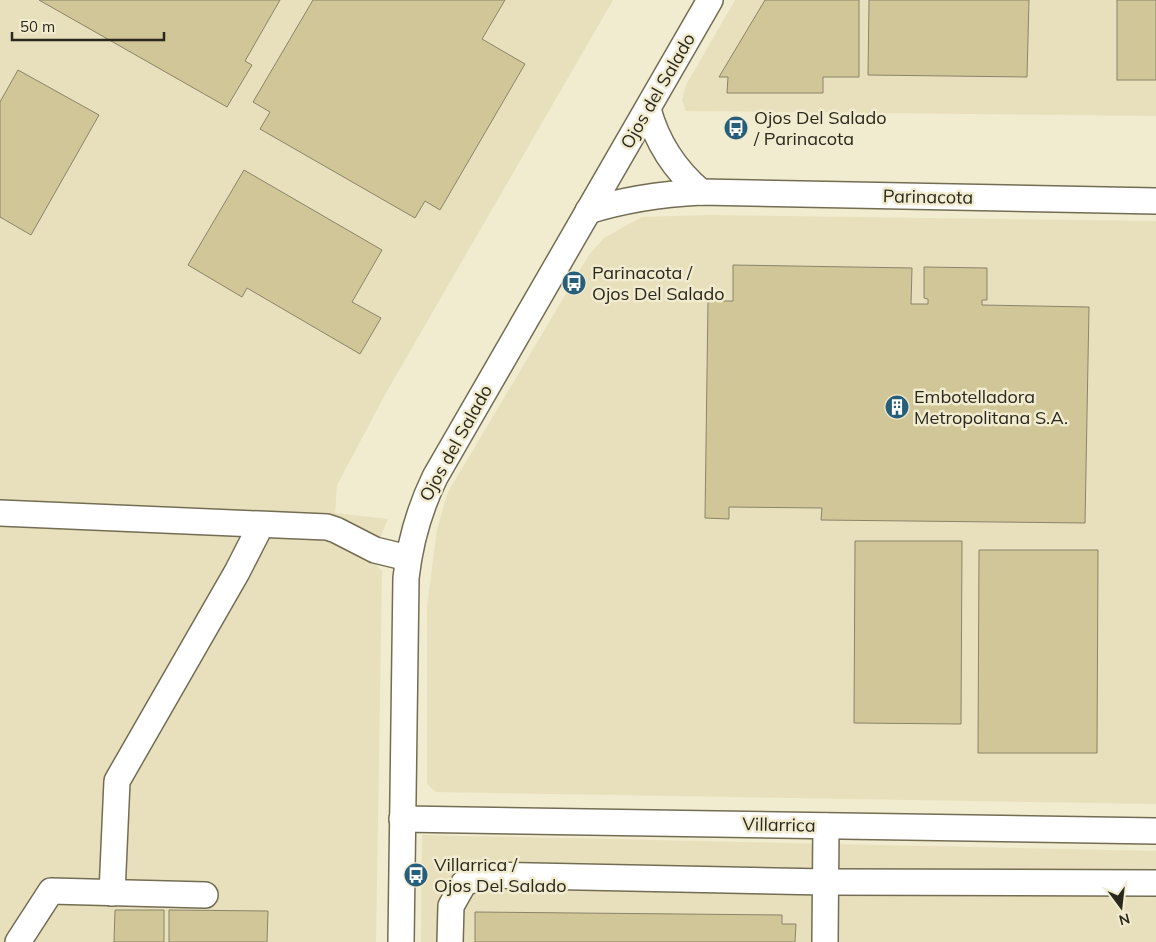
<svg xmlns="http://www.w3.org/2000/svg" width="1156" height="942" viewBox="0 0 1156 942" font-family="Mulish,sans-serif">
  <rect width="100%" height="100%" fill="#f1ebcf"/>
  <!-- built -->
  <g fill="#e8dfbc">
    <path d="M 0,0 L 613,0 L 387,391 L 337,485 L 335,513 L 388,519 L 375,550 L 372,561 L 382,571 L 376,942 L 0,942 Z"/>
    <path d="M 735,0 L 1156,0 L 1156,116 L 686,111 L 682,100 L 686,85 Z"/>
    <path d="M 707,215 L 1156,221 L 1156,804 L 436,792 L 427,784 L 427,607 L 437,529 L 448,492 L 589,255 L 604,238 L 642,217 Z"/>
    <path d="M 422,835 L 1156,851 L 1156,942 L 421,942 Z"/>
  </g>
  <!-- building -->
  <g fill="#d1c697" stroke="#8a846a">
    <path d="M 39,0 L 280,0 L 245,61 L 252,65 L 227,107 Z"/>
    <path d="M 313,0 L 505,0 L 482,39 L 525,64 L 440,210 L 425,201 L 415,218 L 260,129 L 270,112 L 253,102 Z"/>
    <path d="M 765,0 L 859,0 L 859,77 L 823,77 L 823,93 L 727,93 L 728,77 L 719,77 Z"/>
    <path d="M 869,0 L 1029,0 L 1027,77 L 868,75 Z"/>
    <rect x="1117" y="0" width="39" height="80"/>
    <path d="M 18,70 L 99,115 L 31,235 L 0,217 L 0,102 Z"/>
    <path d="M 244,170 L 382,250 L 352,302 L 381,318 L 360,354 L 247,288 L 242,297 L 188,265 Z"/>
    <path d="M 733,265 L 912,268 L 911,304 L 928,304 L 928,299 L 924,298 L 924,267 L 987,268 L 987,300 L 982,300 L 982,305 L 1089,307 L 1085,523 L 821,520 L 822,508 L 729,507 L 729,519 L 705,518 L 708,301 L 733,301 Z"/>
    <path d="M 855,541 L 962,541 L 961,724 L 854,723 Z"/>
    <path d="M 979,550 L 1098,550 L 1097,753 L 978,753 Z"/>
    <path d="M 115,910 L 164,910 L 164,942 L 114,942 Z"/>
    <path d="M 169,910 L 268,911 L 267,942 L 169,942 Z"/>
    <path d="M 475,912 L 782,915 L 782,924 L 796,924 L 795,942 L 475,942 Z"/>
  </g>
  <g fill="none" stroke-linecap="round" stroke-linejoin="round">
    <defs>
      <g id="minor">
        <path d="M 648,109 C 657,143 674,169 701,192"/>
        <path d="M 588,211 C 626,199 662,194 701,192 L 1156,201"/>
        <path d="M 0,513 L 327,527 L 336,530 L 375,550 L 408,558"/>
        <path d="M 402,819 L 1156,831"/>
        <path d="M 112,893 L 117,781 L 237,572 L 261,525"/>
        <path d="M 18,942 L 51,891 L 205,895"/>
        <path d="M 401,942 L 406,578 C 410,542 419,510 435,477 L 710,0"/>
        <path d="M 450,942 L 451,906 L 464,883 L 488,875 L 826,882 L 1156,883"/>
        <path d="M 825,942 L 826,826"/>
      </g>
    </defs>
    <!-- minor casing -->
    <use href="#minor" stroke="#736d54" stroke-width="28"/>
    <!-- minor -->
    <use href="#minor" stroke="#fff" stroke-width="25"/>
  </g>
  <!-- icons -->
  <defs>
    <symbol id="bus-disc" viewBox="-11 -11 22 22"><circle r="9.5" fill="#275e79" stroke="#f1ebcf"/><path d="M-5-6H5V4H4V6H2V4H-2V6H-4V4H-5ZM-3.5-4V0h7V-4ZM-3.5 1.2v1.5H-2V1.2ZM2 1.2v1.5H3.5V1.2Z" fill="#fff"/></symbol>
    <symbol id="building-disc" viewBox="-11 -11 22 22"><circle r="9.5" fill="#275e79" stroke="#f1ebcf"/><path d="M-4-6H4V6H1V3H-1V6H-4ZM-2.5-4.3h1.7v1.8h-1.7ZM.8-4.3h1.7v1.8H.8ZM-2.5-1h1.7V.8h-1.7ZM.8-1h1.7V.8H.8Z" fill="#fff"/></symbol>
  </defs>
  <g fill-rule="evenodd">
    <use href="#bus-disc" x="722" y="114" width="28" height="28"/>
    <use href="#bus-disc" x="560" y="269" width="28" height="28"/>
    <use href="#building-disc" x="883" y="393" width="28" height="28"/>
    <use href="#bus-disc" x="402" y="861" width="28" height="28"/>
  </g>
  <g text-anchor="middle" stroke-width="5" stroke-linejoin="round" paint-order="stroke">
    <!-- street labels -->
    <g font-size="18" fill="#2a281d" stroke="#f1ebcf">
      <text transform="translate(658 91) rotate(-60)" y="6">Ojos del Salado</text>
      <text transform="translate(928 197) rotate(1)" y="6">Parinacota</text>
      <text transform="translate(456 443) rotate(-61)" y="6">Ojos del Salado</text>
      <text transform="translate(779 825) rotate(1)" y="6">Villarrica</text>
    </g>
    <!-- poi labels -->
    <g font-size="18" fill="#2a281d" stroke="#f1ebcf" text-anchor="start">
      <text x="754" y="124">Ojos Del Salado<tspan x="754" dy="21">/ Parinacota</tspan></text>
      <text x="592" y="279">Parinacota /<tspan x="592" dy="21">Ojos Del Salado</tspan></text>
      <text x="914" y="403">Embotelladora<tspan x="914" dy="21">Metropolitana S.A.</tspan></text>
      <text x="434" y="871">Villarrica /<tspan x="434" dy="21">Ojos Del Salado</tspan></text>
    </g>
  </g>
  <!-- north arrow -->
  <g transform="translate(1121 907) rotate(165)" stroke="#f1ebcf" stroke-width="4" paint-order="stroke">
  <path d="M0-4L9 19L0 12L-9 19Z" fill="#2a281d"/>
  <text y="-8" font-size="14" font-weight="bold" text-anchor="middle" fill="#2a281d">N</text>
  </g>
  <!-- scale -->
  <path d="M12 32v8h152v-8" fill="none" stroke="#2a281d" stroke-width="2.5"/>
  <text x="20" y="32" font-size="15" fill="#2a281d" stroke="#f1ebcf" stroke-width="4" paint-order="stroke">50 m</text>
</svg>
